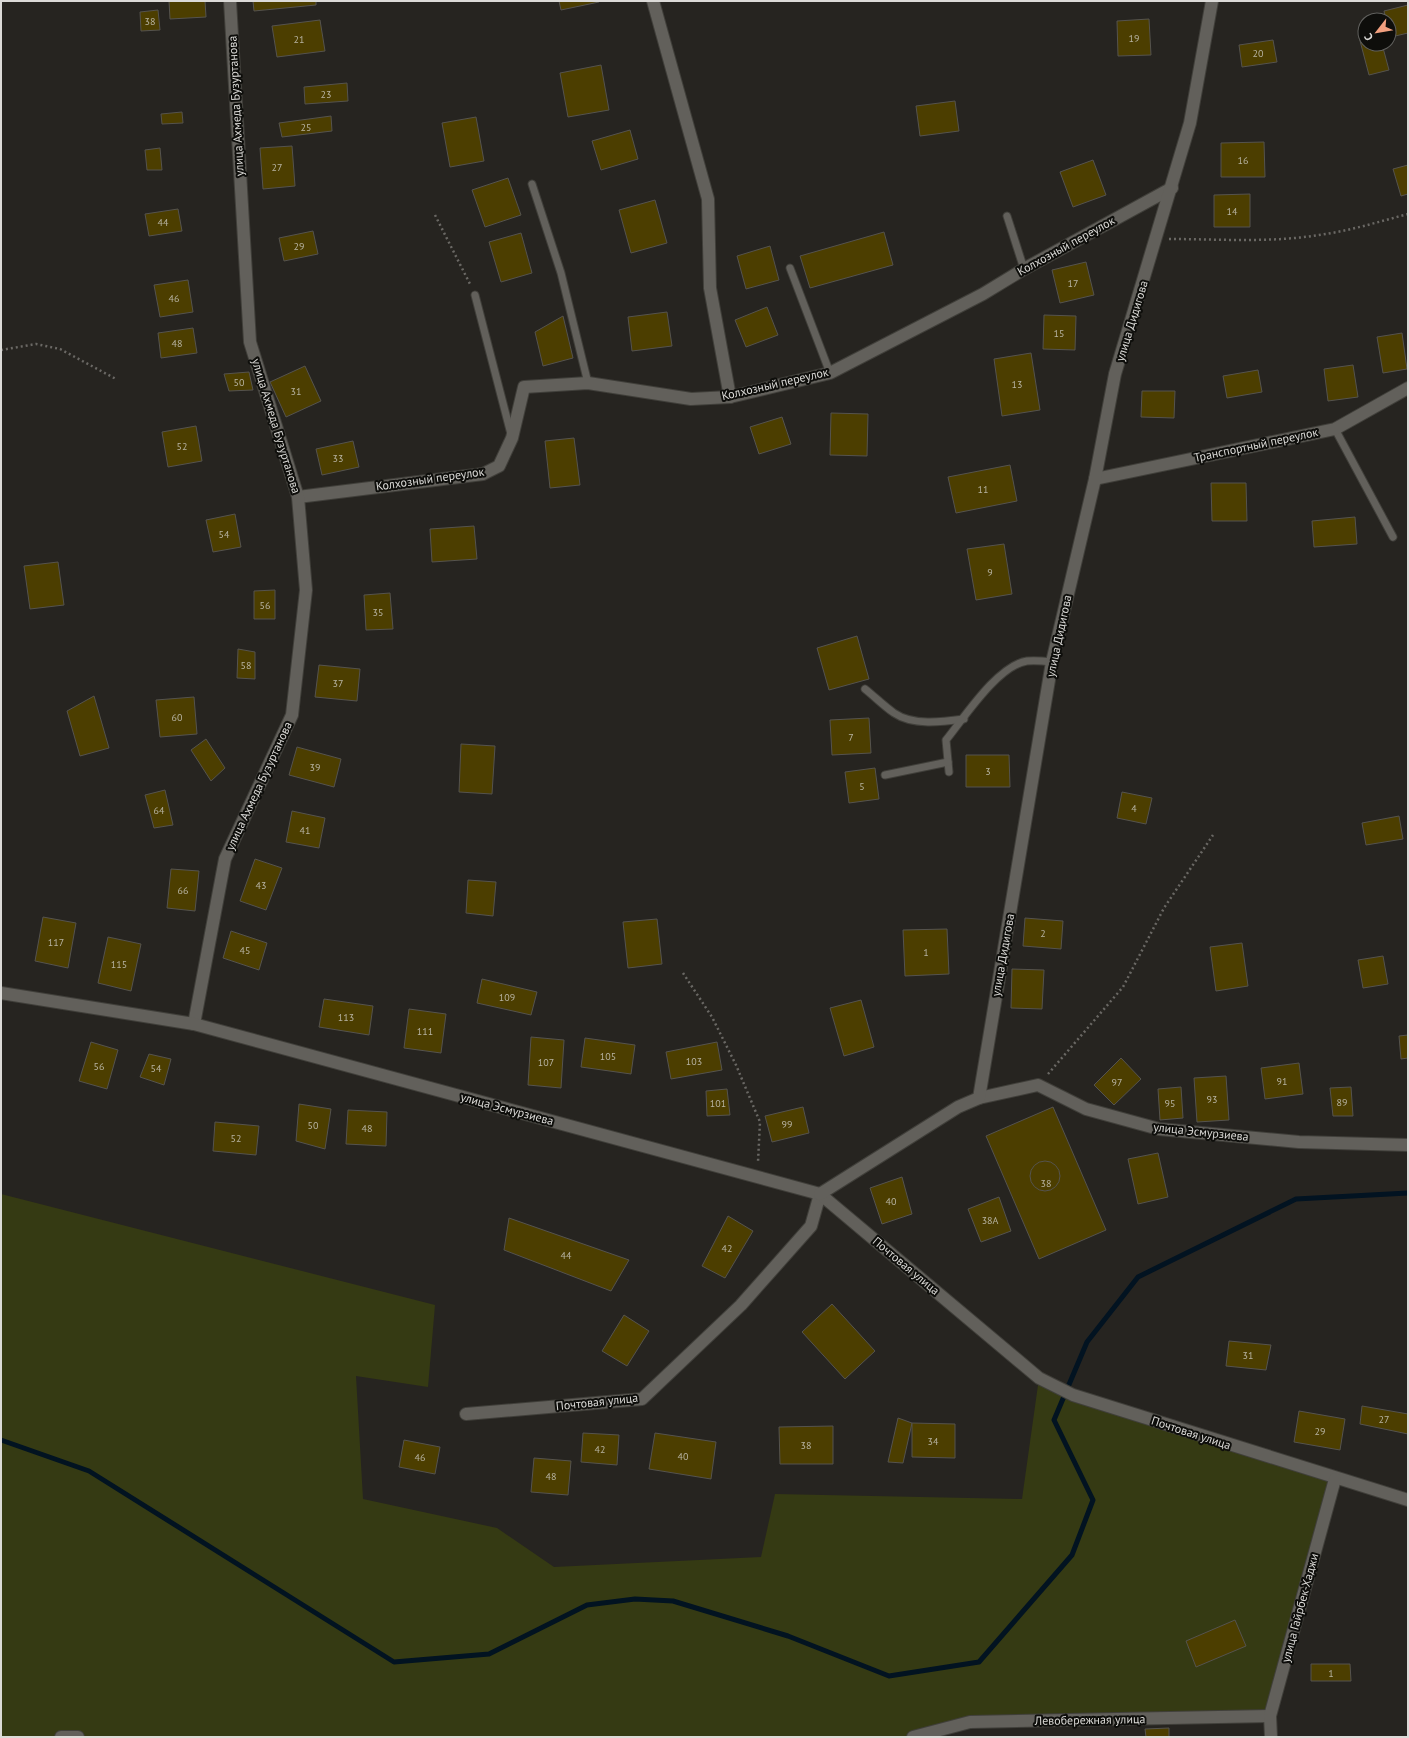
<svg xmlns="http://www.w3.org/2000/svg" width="1409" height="1738" viewBox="0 0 1409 1738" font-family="'PT Sans',sans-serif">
  <rect width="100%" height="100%" fill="#262420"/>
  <!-- green -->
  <path fill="#353a13" d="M 1,1194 L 435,1305 L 428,1387 L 356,1376 L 363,1499 L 497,1528 L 554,1567 L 761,1557 L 775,1494 L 1022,1499 L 1039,1378 L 1335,1479 L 1270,1716 L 970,1722 L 913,1737 L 1,1737 Z"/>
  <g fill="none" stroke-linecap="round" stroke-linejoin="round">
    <!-- stream -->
    <path stroke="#021321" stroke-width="5" d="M 1,1440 L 89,1471 L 394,1662 L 489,1654 L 587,1605 L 635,1599 L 673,1601 L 788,1636 L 889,1676 L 979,1662 L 1072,1555 L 1093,1500 L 1054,1420 L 1087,1342 L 1138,1277 L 1296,1199 L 1408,1193"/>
  </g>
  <!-- building -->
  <g fill="#4c3e00" stroke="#55534e">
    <path d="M 169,1 L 205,1 L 206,17 L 170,19 Z"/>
    <path d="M 253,1 L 316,1 L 316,5 L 254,11 Z"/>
    <path d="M 559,1 L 599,1 L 599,2 L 561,10 Z"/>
    <path d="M 1408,5 L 1408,33 L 1391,37 L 1389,20 L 1386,20 L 1384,11 Z"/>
    <path d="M 158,10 L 160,30 L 141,31 L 140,12 Z"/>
    <path d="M 1149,19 L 1151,55 L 1118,56 L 1117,21 Z"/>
    <path d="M 320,20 L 325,51 L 277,57 L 272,26 Z"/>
    <path d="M 1365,35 L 1365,44 L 1382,44 L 1389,70 L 1369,75 L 1359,37 Z"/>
    <path d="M 1273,40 L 1277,62 L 1242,67 L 1239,45 Z"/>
    <path d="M 601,65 L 609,110 L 568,117 L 560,73 Z"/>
    <path d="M 347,83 L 348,101 L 305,104 L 304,87 Z"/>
    <path d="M 955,101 L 959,131 L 920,136 L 916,106 Z"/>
    <path d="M 182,112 L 183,123 L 162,124 L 161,114 Z"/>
    <path d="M 331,116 L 332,131 L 282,137 L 279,123 Z"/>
    <path d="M 476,117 L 484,161 L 450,167 L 442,123 Z"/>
    <path d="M 630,130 L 638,159 L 601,170 L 592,141 Z"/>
    <path d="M 1264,142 L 1265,177 L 1221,177 L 1221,143 Z"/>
    <path d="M 292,146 L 295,186 L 263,189 L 260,148 Z"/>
    <path d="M 160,148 L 162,170 L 147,170 L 145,150 Z"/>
    <path d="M 1093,160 L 1106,195 L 1073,207 L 1060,172 Z"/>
    <path d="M 1408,165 L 1408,194 L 1401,196 L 1393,169 Z"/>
    <path d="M 508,178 L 521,215 L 485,227 L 472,190 Z"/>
    <path d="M 1250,194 L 1250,227 L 1214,227 L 1214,195 Z"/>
    <path d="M 655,200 L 667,243 L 631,253 L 619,210 Z"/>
    <path d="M 178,209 L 182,231 L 149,236 L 145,214 Z"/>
    <path d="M 313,231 L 318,254 L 284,261 L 279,238 Z"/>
    <path d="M 884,232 L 893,265 L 810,288 L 800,256 Z"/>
    <path d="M 521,233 L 532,273 L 501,282 L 489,242 Z"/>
    <path d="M 770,246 L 779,280 L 746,289 L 737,256 Z"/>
    <path d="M 1086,262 L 1094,295 L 1060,303 L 1052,270 Z"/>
    <path d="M 188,280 L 193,312 L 160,317 L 154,285 Z"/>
    <path d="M 767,307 L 778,335 L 746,347 L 735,320 Z"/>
    <path d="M 667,312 L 672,346 L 632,351 L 628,317 Z"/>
    <path d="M 1044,315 L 1076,316 L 1075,350 L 1043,349 Z"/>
    <path d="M 563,316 L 573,358 L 543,366 L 535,332 Z"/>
    <path d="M 193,328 L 197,353 L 161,358 L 158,333 Z"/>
    <path d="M 1402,333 L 1407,369 L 1383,373 L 1377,337 Z"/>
    <path d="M 1031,353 L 1040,410 L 1002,416 L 994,359 Z"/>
    <path d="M 1353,365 L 1358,397 L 1328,401 L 1324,369 Z"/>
    <path d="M 305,366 L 321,401 L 286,417 L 270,382 Z"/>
    <path d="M 1258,370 L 1262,392 L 1227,398 L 1223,376 Z"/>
    <path d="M 249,372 L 253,390 L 229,391 L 224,374 Z"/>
    <path d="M 1142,391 L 1175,391 L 1174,418 L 1141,417 Z"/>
    <path d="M 831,413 L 868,414 L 867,456 L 830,455 Z"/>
    <path d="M 782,417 L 791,444 L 759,454 L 750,427 Z"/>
    <path d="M 196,426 L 202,461 L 168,467 L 162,432 Z"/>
    <path d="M 574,438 L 580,485 L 550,488 L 545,441 Z"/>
    <path d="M 353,441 L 359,467 L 322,475 L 316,449 Z"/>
    <path d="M 1010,465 L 1017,501 L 956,513 L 948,477 Z"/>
    <path d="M 1211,483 L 1246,483 L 1247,521 L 1212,521 Z"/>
    <path d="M 235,514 L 241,547 L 213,552 L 206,520 Z"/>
    <path d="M 1355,517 L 1357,544 L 1314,547 L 1312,521 Z"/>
    <path d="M 474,526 L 477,559 L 432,562 L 430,529 Z"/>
    <path d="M 1004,544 L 1012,594 L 976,600 L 967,549 Z"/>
    <path d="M 58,562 L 64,605 L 30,609 L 24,566 Z"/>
    <path d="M 275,590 L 275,619 L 254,619 L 254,591 Z"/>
    <path d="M 390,593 L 393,629 L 366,630 L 364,595 Z"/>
    <path d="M 857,636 L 869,679 L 829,690 L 817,648 Z"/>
    <path d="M 238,649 L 255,652 L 255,679 L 237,678 Z"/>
    <path d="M 319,665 L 360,669 L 357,701 L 315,697 Z"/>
    <path d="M 94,696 L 109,748 L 80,756 L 67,711 Z"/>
    <path d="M 194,697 L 197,734 L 160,737 L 156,700 Z"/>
    <path d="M 869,718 L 871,753 L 832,755 L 830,720 Z"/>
    <path d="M 206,739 L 225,768 L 211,781 L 191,750 Z"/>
    <path d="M 461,744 L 495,746 L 492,794 L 459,792 Z"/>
    <path d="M 297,747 L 341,759 L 334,787 L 289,775 Z"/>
    <path d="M 966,755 L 1009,755 L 1010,787 L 966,787 Z"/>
    <path d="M 875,768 L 879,799 L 849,803 L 845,772 Z"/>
    <path d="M 165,790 L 173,825 L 154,828 L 145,795 Z"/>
    <path d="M 1122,792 L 1152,798 L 1146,824 L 1117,818 Z"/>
    <path d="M 292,811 L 325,818 L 319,848 L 286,842 Z"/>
    <path d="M 1399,816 L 1403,839 L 1366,845 L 1362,823 Z"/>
    <path d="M 255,859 L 282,868 L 266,910 L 240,901 Z"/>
    <path d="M 171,869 L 199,871 L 195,911 L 167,908 Z"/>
    <path d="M 468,880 L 496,882 L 493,916 L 466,913 Z"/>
    <path d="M 43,917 L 76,923 L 68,968 L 35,961 Z"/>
    <path d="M 1025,918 L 1063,921 L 1061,949 L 1023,946 Z"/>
    <path d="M 657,919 L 662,964 L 628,968 L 623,922 Z"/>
    <path d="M 947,929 L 949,974 L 905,976 L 903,930 Z"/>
    <path d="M 231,931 L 267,943 L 259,970 L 223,958 Z"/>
    <path d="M 108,937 L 141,944 L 131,991 L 98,983 Z"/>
    <path d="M 1242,943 L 1248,986 L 1216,991 L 1210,947 Z"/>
    <path d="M 1383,956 L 1388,984 L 1363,988 L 1358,960 Z"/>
    <path d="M 1012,969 L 1044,970 L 1042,1009 L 1011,1008 Z"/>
    <path d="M 482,979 L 537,992 L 531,1015 L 477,1003 Z"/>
    <path d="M 324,999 L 373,1006 L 369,1035 L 319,1027 Z"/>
    <path d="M 861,1000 L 874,1047 L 844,1056 L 830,1008 Z"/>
    <path d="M 409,1009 L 446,1014 L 441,1053 L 404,1048 Z"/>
    <path d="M 1408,1035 L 1408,1058 L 1401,1059 L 1399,1036 Z"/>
    <path d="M 531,1037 L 564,1040 L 561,1088 L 528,1085 Z"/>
    <path d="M 585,1038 L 635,1045 L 631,1074 L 581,1067 Z"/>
    <path d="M 91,1042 L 118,1050 L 107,1089 L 79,1081 Z"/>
    <path d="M 717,1042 L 722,1070 L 671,1079 L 666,1052 Z"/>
    <path d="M 149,1054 L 171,1059 L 164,1085 L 140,1077 Z"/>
    <path d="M 1121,1058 L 1141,1079 L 1114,1105 L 1094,1085 Z"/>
    <path d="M 1299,1063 L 1303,1094 L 1265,1099 L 1261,1068 Z"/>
    <path d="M 1226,1076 L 1229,1120 L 1197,1122 L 1194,1078 Z"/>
    <path d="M 1181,1087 L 1183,1118 L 1160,1120 L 1158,1089 Z"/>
    <path d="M 1351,1087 L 1353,1116 L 1333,1116 L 1330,1088 Z"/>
    <path d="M 727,1089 L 730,1115 L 707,1116 L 706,1091 Z"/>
    <path d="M 299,1104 L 331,1109 L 325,1149 L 296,1141 Z"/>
    <path d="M 803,1107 L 809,1133 L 772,1142 L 765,1116 Z"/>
    <path d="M 1053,1107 L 1106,1230 L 1039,1259 L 986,1136 Z"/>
    <path d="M 348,1110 L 387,1112 L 386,1146 L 346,1144 Z"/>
    <path d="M 215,1122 L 259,1126 L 256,1155 L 213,1151 Z"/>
    <path d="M 1158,1153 L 1168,1197 L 1138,1204 L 1128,1159 Z"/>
    <circle cx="1045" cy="1176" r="15"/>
    <path d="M 902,1177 L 912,1214 L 882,1224 L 870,1188 Z"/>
    <path d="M 999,1197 L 1011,1231 L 981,1242 L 968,1209 Z"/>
    <path d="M 728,1216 L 753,1231 L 725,1278 L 702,1266 Z"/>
    <path d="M 509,1218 L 629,1260 L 611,1291 L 504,1250 Z"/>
    <path d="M 832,1304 L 875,1351 L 845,1379 L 802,1332 Z"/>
    <path d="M 624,1315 L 649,1331 L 627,1366 L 602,1351 Z"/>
    <path d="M 1229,1341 L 1271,1345 L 1266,1370 L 1226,1366 Z"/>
    <path d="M 1362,1406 L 1408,1414 L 1408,1434 L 1360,1424 Z"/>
    <path d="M 1299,1411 L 1345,1419 L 1340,1450 L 1294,1442 Z"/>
    <path d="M 898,1418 L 912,1423 L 903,1463 L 888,1462 Z"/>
    <path d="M 912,1423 L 955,1424 L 955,1458 L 912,1457 Z"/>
    <path d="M 833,1426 L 833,1464 L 780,1464 L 779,1427 Z"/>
    <path d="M 583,1433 L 619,1435 L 617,1465 L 581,1462 Z"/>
    <path d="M 655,1433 L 716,1442 L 711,1479 L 649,1469 Z"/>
    <path d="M 404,1440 L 440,1447 L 435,1474 L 399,1467 Z"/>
    <path d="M 534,1458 L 571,1461 L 568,1495 L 531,1492 Z"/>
    <path d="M 1235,1620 L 1246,1646 L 1196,1667 L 1186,1641 Z"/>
    <path d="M 1311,1664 L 1350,1664 L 1351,1681 L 1311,1681 Z"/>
    <path d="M 1169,1728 L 1169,1737 L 1146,1737 L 1145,1729 Z"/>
  </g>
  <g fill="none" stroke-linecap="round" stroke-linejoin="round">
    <defs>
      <g id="service">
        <path d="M 532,184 L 561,273 L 588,383"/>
        <path d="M 1007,216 L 1024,269"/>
        <path d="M 790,268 L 830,373"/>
        <path d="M 475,295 L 511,434"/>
        <path d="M 1335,429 L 1393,537"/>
        <path d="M 865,689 C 875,697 884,706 894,713 C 913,726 942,722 964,719"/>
        <path d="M 949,772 L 946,740 C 964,718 998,665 1027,661 C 1035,660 1044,661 1052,662"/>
        <path d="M 885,775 L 948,762"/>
      </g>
      <g id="minor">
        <path d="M 653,1 L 708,199 L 710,288 L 730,397"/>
        <path d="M 1095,479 L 1335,429 L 1408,388"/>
        <path d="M 298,497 L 483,474 L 499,466 L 512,438 L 524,387 L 588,383 L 691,399 L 730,397 L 830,373 L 983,294 L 1024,269 L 1172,188"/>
        <path d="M 194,1024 L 225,859 L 292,715 L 306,590 L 298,497 L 250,342 L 230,1"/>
        <path d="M 979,1098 L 1038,1085 L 1086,1109 L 1159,1129 L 1299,1142 L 1408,1145"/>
        <path d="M 466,1414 L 642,1399 L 741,1305 L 811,1226 L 820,1194"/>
        <path d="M 61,1737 L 78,1737"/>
        <path d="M 913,1737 L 970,1722 L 1270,1716"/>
      </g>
      <g id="tertiary">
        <path d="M 1,993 L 194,1024 L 820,1194 L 1039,1378 L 1073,1395 L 1408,1500"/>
        <path d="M 820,1194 L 958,1107 L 979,1098 L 1052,662 L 1095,479 L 1115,374 L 1190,123 L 1212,1"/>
        <path d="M 1271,1737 L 1270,1716 L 1335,1479"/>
      </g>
    </defs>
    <!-- service casing -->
    <use href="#service" stroke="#403f3a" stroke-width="9"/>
    <!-- minor casing -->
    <use href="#minor" stroke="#403f3a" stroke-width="14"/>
    <!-- tertiary casing -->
    <use href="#tertiary" stroke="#403f3a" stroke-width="14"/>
    <!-- path -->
    <g stroke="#6a6864" stroke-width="2.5" stroke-dasharray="2 3" stroke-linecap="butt">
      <path d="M 435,215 L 471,286"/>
      <path d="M 1169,239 C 1219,239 1270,243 1319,235 C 1349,231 1378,222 1408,214"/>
      <path d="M 1,350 L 36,344 L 60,349 L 116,379"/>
      <path d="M 683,973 L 712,1017 L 736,1065 L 760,1122 L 758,1162"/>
      <path d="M 1048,1074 L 1123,987 L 1164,908 L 1213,835"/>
    </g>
    <!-- service -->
    <use href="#service" stroke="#62605b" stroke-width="7"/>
    <!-- minor -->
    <use href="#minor" stroke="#62605b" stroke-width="12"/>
    <!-- tertiary -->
    <use href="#tertiary" stroke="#62605b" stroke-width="12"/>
  </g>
  <g text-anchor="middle" stroke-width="4" stroke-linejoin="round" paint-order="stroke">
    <!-- number labels -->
    <g font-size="10" fill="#b7b3a1">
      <text x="150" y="25">38</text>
      <text x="1134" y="42">19</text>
      <text x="299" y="43">21</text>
      <text x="1258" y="57">20</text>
      <text x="326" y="98">23</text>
      <text x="306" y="131">25</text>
      <text x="1243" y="164">16</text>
      <text x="277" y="171">27</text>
      <text x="1232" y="215">14</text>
      <text x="163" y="226">44</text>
      <text x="299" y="250">29</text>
      <text x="1073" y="287">17</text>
      <text x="174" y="302">46</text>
      <text x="1059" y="337">15</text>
      <text x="177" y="347">48</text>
      <text x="239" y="386">50</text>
      <text x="1017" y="388">13</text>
      <text x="296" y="395">31</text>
      <text x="182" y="450">52</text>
      <text x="338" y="462">33</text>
      <text x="983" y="493">11</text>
      <text x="224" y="538">54</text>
      <text x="990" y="576">9</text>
      <text x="265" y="609">56</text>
      <text x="378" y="616">35</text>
      <text x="246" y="669">58</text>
      <text x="338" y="687">37</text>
      <text x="177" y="721">60</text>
      <text x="851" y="741">7</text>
      <text x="315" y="771">39</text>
      <text x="988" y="775">3</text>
      <text x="862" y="790">5</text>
      <text x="1134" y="812">4</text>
      <text x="159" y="814">64</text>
      <text x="305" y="834">41</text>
      <text x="261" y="889">43</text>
      <text x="183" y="894">66</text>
      <text x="1043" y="937">2</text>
      <text x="56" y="946">117</text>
      <text x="245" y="954">45</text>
      <text x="926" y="956">1</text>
      <text x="119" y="968">115</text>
      <text x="507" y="1001">109</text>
      <text x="346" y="1021">113</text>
      <text x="425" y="1035">111</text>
      <text x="608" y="1060">105</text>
      <text x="694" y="1065">103</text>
      <text x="546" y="1066">107</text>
      <text x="99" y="1070">56</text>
      <text x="156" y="1072">54</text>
      <text x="1282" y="1085">91</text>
      <text x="1117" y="1086">97</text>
      <text x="1212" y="1103">93</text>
      <text x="1342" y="1106">89</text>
      <text x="718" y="1107">101</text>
      <text x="1170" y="1107">95</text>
      <text x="787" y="1128">99</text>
      <text x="313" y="1129">50</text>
      <text x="367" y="1132">48</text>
      <text x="236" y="1142">52</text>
      <text x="1046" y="1187">38</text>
      <text x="891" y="1205">40</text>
      <text x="990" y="1224">38А</text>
      <text x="727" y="1252">42</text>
      <text x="566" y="1259">44</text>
      <text x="1248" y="1359">31</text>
      <text x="1384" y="1423">27</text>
      <text x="1320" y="1435">29</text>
      <text x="933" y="1445">34</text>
      <text x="806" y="1449">38</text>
      <text x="600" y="1453">42</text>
      <text x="683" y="1460">40</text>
      <text x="420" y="1461">46</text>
      <text x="551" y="1480">48</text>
      <text x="1331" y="1677">1</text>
    </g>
    <!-- street labels -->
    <g font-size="12" fill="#dbdad7" stroke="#0e0e0b">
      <text transform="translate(236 106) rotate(-93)" y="4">улица Ахмеда Бузуртанова</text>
      <text transform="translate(1066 246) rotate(-29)" y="4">Колхозный переулок</text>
      <text transform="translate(1132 321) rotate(-73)" y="4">улица Дидигова</text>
      <text transform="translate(775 384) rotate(-13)" y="4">Колхозный переулок</text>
      <text transform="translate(276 426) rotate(73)" y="4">улица Ахмеда Бузуртанова</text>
      <text transform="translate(1256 445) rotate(-12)" y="4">Транспортный переулок</text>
      <text transform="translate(430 479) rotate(-8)" y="4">Колхозный переулок</text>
      <text transform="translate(1059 636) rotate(-78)" y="4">улица Дидигова</text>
      <text transform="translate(259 786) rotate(-65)" y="4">улица Ахмеда Бузуртанова</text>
      <text transform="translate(1003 955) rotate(-80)" y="4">улица Дидигова</text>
      <text transform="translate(507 1109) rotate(15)" y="4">улица Эсмурзиева</text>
      <text transform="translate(1201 1132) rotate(6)" y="4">улица Эсмурзиева</text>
      <text transform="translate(906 1266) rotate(40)" y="4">Почтовая улица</text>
      <text transform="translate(597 1402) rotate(-6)" y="4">Почтовая улица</text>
      <text transform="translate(1191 1433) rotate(18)" y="4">Почтовая улица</text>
      <text transform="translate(1300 1608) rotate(-75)" y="4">улица Гайрбек-Хаджи</text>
      <text transform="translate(1090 1720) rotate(-1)" y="4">Левобережная улица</text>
    </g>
  </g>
  <!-- border -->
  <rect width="1409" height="1738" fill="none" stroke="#dbdad7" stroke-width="4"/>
  <!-- north arrow -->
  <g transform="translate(1377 32) rotate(239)"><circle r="19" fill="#0e0e0b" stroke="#60605d"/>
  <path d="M0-3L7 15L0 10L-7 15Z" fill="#f2a07f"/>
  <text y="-6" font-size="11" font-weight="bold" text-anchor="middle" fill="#dbdad7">С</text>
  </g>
</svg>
